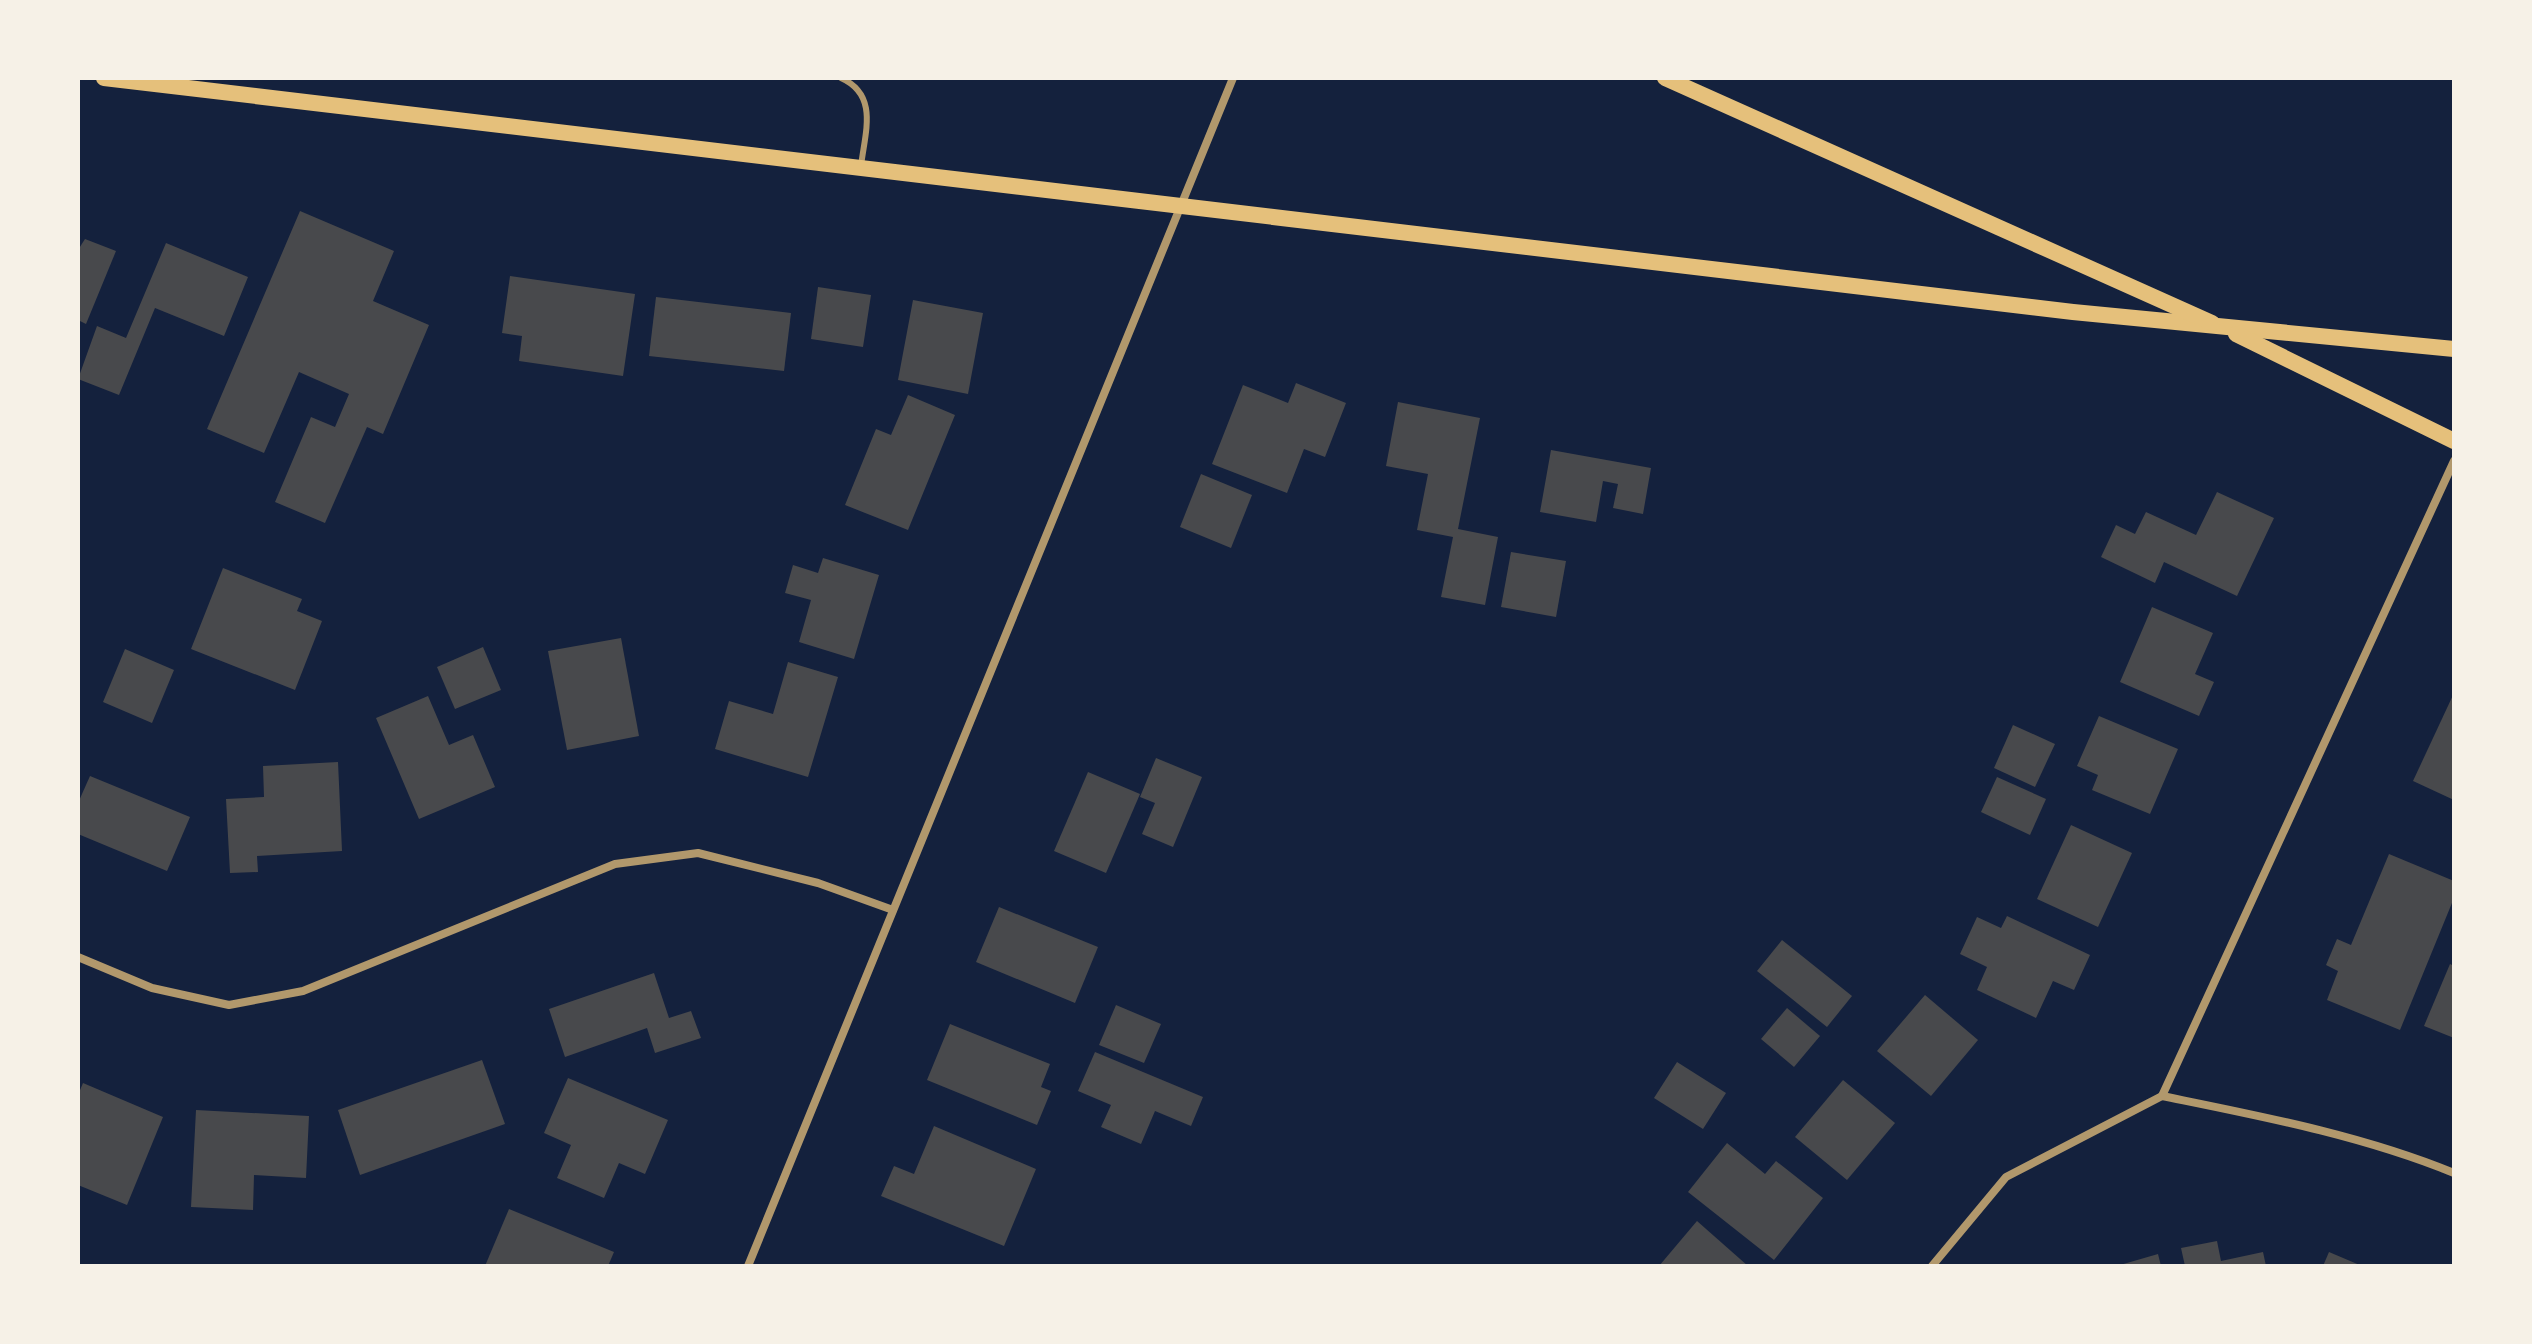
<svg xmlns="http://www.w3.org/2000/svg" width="2532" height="1344" viewBox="0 0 2532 1344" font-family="Montserrat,sans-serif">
  <rect width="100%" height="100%" fill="#14213d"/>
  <!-- building -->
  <g fill="#48494c">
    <path d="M 300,211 L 394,251 L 373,301 L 429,325 L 383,434 L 367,427 L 325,523 L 275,502 L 311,417 L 335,427 L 349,394 L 299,372 L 264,453 L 207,429 Z"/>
    <path d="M 85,239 L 116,251 L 86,324 L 78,320 L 78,250 Z"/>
    <path d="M 166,243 L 248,277 L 224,336 L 155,308 L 119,395 L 78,379 L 97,326 L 126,338 Z"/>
    <path d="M 510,276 L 635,294 L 623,376 L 519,361 L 522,336 L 502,333 Z"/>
    <path d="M 818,287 L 871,295 L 863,347 L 811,339 Z"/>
    <path d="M 656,297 L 791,313 L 784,371 L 649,356 Z"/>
    <path d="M 913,300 L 983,313 L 968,394 L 898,380 Z"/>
    <path d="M 1296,383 L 1346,403 L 1325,457 L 1304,449 L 1287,493 L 1212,464 L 1243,385 L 1288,403 Z"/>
    <path d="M 908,395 L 955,415 L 908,530 L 845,505 L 876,429 L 891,435 Z"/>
    <path d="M 1398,402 L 1480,418 L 1458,529 L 1498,537 L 1485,605 L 1441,597 L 1453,537 L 1417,530 L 1428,474 L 1386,466 Z"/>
    <path d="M 1551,450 L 1651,468 L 1643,514 L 1613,508 L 1618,484 L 1603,481 L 1596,522 L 1540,512 Z"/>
    <path d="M 1201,474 L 1252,495 L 1231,548 L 1180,527 Z"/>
    <path d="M 2217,492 L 2274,518 L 2237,596 L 2164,562 L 2155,583 L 2101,557 L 2116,525 L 2135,534 L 2146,512 L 2196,535 Z"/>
    <path d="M 1511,552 L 1566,561 L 1556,617 L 1501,607 Z"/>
    <path d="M 823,558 L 879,575 L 854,659 L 799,642 L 811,600 L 785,593 L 793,565 L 818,573 Z"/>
    <path d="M 223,568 L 302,599 L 297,611 L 322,621 L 295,690 L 191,649 Z"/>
    <path d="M 2152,607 L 2213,633 L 2195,674 L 2214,682 L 2199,716 L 2120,682 Z"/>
    <path d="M 621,638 L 639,736 L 567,750 L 548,651 Z"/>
    <path d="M 483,647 L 501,690 L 455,709 L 437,667 Z"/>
    <path d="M 125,649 L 174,670 L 152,723 L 103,702 Z"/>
    <path d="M 788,662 L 838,677 L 808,777 L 715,749 L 729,701 L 773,714 Z"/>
    <path d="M 2454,693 L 2454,800 L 2413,781 Z"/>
    <path d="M 428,696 L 449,745 L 473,735 L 495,787 L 419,819 L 376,718 Z"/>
    <path d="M 2099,716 L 2178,749 L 2150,814 L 2092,790 L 2098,775 L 2077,766 Z"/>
    <path d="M 2013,725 L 2055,744 L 2035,787 L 1994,768 Z"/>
    <path d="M 1156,758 L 1202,777 L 1173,847 L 1142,834 L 1155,803 L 1140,797 Z"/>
    <path d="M 338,762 L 342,851 L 257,856 L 258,872 L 230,873 L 226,799 L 264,797 L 263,766 Z"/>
    <path d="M 1088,772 L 1140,794 L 1106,873 L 1054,851 Z"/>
    <path d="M 90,776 L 190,817 L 167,871 L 78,834 L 78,803 Z"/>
    <path d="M 1997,777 L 2046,799 L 2030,835 L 1981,812 Z"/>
    <path d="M 2071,825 L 2132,853 L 2098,927 L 2037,899 Z"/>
    <path d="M 2389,854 L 2454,881 L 2454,898 L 2400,1030 L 2327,1000 L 2338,971 L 2326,965 L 2337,939 L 2351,945 Z"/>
    <path d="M 999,907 L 1098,947 L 1075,1003 L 976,962 Z"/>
    <path d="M 2007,916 L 2090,955 L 2074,990 L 2053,981 L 2036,1018 L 1977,990 L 1987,967 L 1960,954 L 1977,917 L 2001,928 Z"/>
    <path d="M 1782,940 L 1852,996 L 1827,1027 L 1757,971 Z"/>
    <path d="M 2450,964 L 2454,966 L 2454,1038 L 2424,1026 Z"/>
    <path d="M 654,973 L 669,1018 L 691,1011 L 701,1038 L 655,1053 L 647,1028 L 565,1057 L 549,1009 Z"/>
    <path d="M 1925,995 L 1978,1040 L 1931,1096 L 1877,1051 Z"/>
    <path d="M 1116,1005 L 1161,1024 L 1144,1063 L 1099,1045 Z"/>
    <path d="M 1787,1008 L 1820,1036 L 1794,1067 L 1761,1039 Z"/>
    <path d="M 950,1024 L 1050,1064 L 1041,1087 L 1051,1091 L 1037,1125 L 927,1080 Z"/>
    <path d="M 1095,1052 L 1203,1097 L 1191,1126 L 1155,1111 L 1141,1144 L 1101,1127 L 1111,1105 L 1078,1091 Z"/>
    <path d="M 482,1060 L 505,1124 L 360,1175 L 338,1110 Z"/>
    <path d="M 1677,1062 L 1726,1093 L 1703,1129 L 1654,1098 Z"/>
    <path d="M 568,1078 L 668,1120 L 645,1174 L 619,1163 L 604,1198 L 557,1178 L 571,1145 L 544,1133 Z"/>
    <path d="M 1843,1080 L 1895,1123 L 1847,1180 L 1795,1137 Z"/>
    <path d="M 83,1083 L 163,1117 L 127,1205 L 78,1185 L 78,1095 Z"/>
    <path d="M 196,1110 L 309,1116 L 306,1178 L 254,1175 L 253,1210 L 191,1207 Z"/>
    <path d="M 934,1126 L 1036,1169 L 1004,1246 L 881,1196 L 894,1166 L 914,1174 Z"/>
    <path d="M 1727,1143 L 1765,1174 L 1776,1161 L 1823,1198 L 1774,1260 L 1688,1192 Z"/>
    <path d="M 509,1209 L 614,1252 L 608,1266 L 485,1266 Z"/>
    <path d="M 1697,1221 L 1748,1266 L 1659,1266 Z"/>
    <path d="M 2217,1241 L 2221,1261 L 2263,1252 L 2266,1266 L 2185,1266 L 2181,1248 Z"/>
    <path d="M 2329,1252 L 2362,1266 L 2323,1266 Z"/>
    <path d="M 2158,1254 L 2161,1266 L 2120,1266 L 2120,1265 Z"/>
  </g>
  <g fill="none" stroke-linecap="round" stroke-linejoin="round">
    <!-- service -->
    <path stroke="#b1986c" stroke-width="6" d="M 841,78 C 879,95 865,132 861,166"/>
    <!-- minor -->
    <g stroke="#b1986c" stroke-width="8">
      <path d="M 78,957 L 152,988 L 229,1005 L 303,991 L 615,864 L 698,853 L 818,883 L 893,910"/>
      <path d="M 2162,1096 C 2260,1116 2361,1135 2454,1173"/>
      <path d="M 748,1266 L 1233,78"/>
      <path d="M 1932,1266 L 2006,1177 L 2162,1096 L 2454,461"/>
    </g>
    <!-- secondary -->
    <g stroke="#e5c07b" stroke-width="16">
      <path d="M 104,78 L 2073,312 L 2454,349"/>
      <path d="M 1665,78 L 2212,323"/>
      <path d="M 2236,334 L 2454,441"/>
    </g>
  </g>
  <!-- border -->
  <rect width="2532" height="1344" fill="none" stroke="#f6f1e7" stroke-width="160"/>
</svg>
